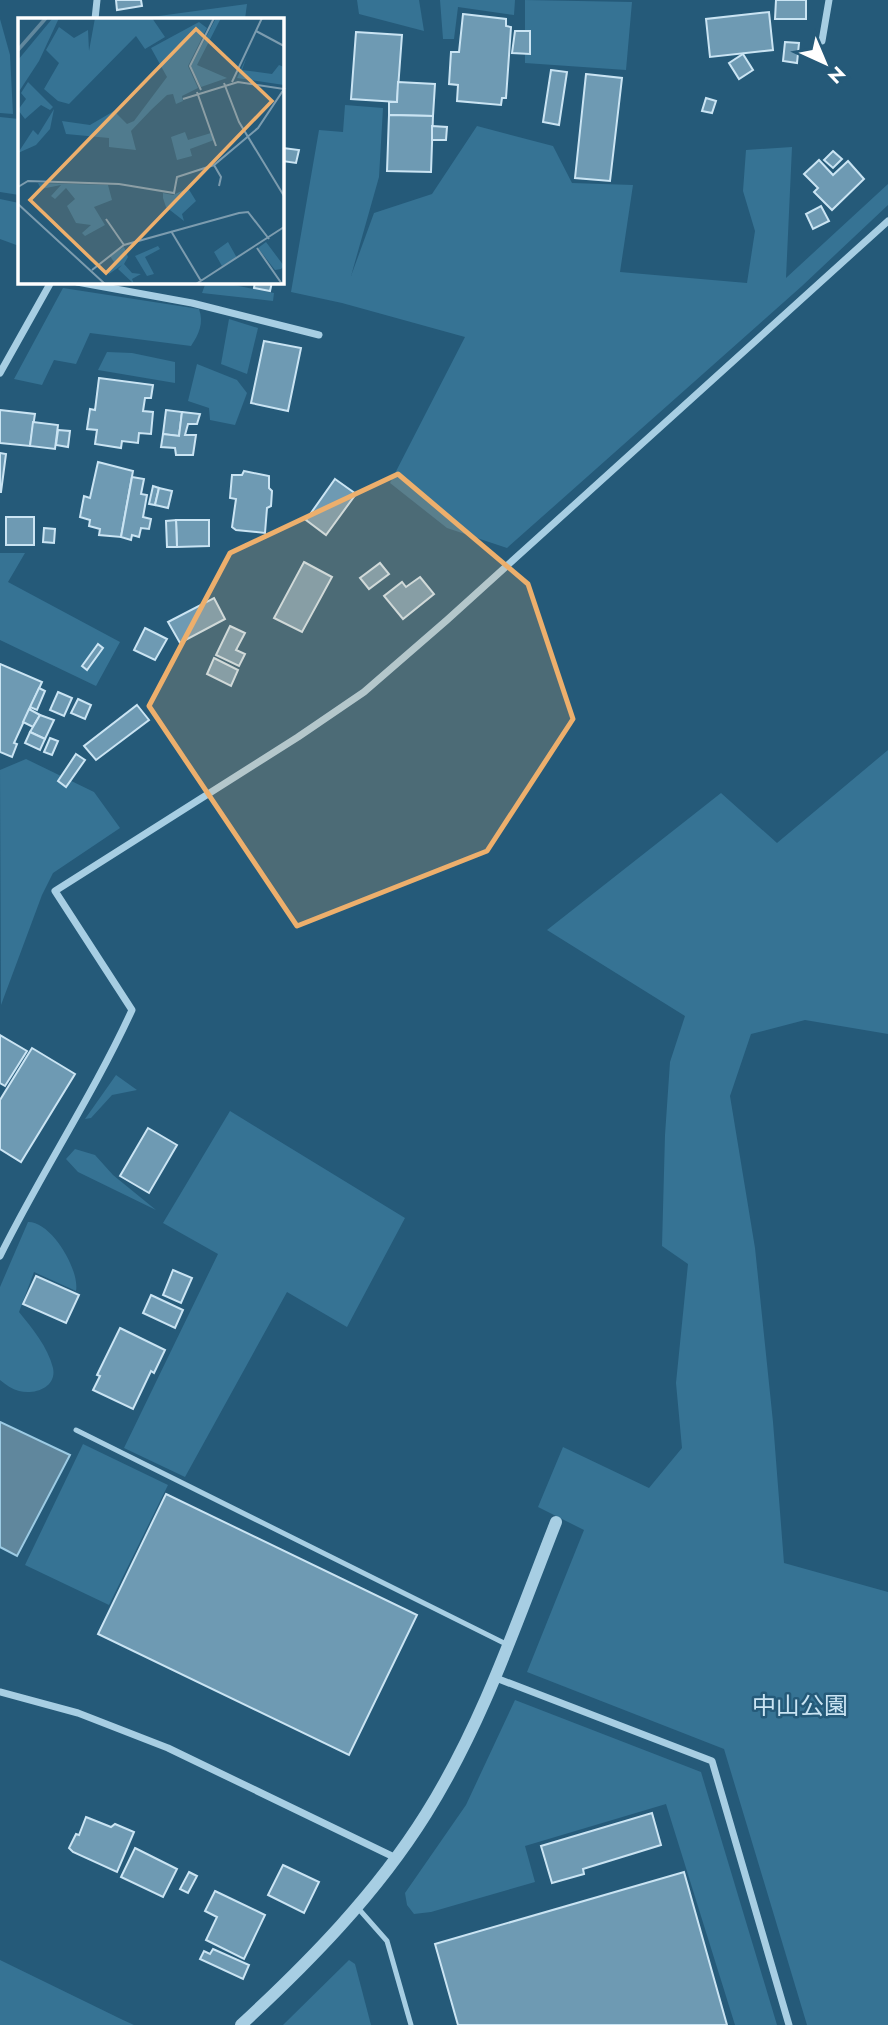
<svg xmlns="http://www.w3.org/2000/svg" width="888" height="2025" viewBox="0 0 888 2025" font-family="Jost,'Noto Sans JP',sans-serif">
  <rect width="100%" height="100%" fill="#255a79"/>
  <!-- green -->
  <g fill="#367394">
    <path d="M 357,0 L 419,0 L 424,31 L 359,14 Z"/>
    <path d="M 440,0 L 515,0 L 514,15 L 458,7 L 454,39 L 443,39 Z"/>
    <path d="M 525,0 L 632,2 L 626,70 L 525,63 Z"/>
    <path d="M 247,4 L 245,19 L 143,19 L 144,18 Z"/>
    <path d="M 0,19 L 10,55 L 13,114 L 0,113 Z"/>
    <path d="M 345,105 L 383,108 L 379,177 L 351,276 L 374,213 L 432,194 L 477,126 L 553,146 L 572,183 L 633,185 L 620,272 L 747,283 L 755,231 L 743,191 L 746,150 L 792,147 L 786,278 L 888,184 L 888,205 L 802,286 L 507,548 L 447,528 L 390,483 L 465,337 L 342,303 L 291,292 L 319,130 L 343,132 Z"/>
    <path d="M 0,117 L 19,119 L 19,195 L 0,192 Z"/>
    <path d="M 0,199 L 19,203 L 19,246 L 0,239 Z"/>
    <path d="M 206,282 L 219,282 L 274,293 L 273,301 L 202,293 Z"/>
    <path d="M 63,288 L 199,309 C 204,323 199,334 191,346 L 90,333 L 76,364 L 54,360 L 42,385 L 14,379 Z"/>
    <path d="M 229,319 L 258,328 L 247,374 L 221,364 Z"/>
    <path d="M 107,352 L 132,353 L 175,362 L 175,383 L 98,370 Z"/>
    <path d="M 197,364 L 237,380 L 247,393 L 235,425 L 210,420 L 209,408 L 188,401 Z"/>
    <path d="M 0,553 L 25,553 L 8,582 L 120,642 L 96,686 L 0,640 Z"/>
    <path d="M 888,750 L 888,1034 L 805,1020 L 751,1034 L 730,1096 L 755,1248 L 773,1422 L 784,1563 L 888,1592 L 888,2025 L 807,2025 L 724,1749 L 527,1672 L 584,1530 L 538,1507 L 563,1447 L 649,1488 L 682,1448 L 676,1383 L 688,1264 L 662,1246 L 665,1135 L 670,1062 L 685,1016 L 547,930 L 721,793 L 777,843 Z"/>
    <path d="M 26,759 L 94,792 L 120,828 L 53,873 L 42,895 L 1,1005 L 0,770 Z"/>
    <path d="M 116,1075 L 137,1090 L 112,1095 L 91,1118 L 85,1119 Z"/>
    <path d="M 230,1111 L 405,1218 L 347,1327 L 287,1292 L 185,1477 L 124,1448 L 218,1254 L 163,1223 Z"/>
    <path d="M 75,1149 L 95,1155 L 113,1175 L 156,1210 L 78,1172 L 66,1159 Z"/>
    <path d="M 28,1222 C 51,1221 80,1270 76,1291 L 34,1272 L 19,1312 C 32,1328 48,1347 53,1368 C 57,1387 35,1395 19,1391 C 12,1389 6,1385 0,1380 L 0,1287 Z"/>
    <path d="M 83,1444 L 168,1485 L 109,1605 L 25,1565 Z"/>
    <path d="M 515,1700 L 701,1772 L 777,2025 L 735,2025 L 666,1804 L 525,1846 L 535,1882 L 431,1912 L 414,1914 L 407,1905 L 405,1893 L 466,1805 Z"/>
    <path d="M 0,1960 L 123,2020 L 134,2025 L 0,2025 Z"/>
    <path d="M 349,1960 L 355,1964 L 371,2025 L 283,2025 Z"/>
  </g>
  <!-- water -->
  <path fill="#60879d" stroke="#9ccbe4" stroke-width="2" d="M 0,1422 L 70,1455 L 17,1556 L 0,1547 Z"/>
  <!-- building -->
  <g fill="#6e9ab3" stroke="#cae4f3" stroke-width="2">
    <path d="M 116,0 L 141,0 L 142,6 L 117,10 Z"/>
    <path d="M 776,0 L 806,0 L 806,19 L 775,19 Z"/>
    <path d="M 769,12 L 773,50 L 710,57 L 706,19 Z"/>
    <path d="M 463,14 L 506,19 L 506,26 L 511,27 L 506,98 L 502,98 L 501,105 L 457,101 L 458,85 L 449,84 L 451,52 L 459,52 Z"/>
    <path d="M 515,31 L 530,31 L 530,54 L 512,53 Z"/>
    <path d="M 356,32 L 402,35 L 397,102 L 351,99 Z"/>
    <path d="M 785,42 L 799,43 L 797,63 L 783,61 Z"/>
    <path d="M 743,54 L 753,70 L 739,79 L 729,63 Z"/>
    <path d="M 551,70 L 567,72 L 559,125 L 543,122 Z"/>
    <path d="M 586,74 L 622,78 L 610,181 L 575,178 Z"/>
    <path d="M 398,82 L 435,84 L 433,116 L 389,115 L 389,102 L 397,102 Z"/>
    <path d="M 706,98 L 716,101 L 712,113 L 702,111 Z"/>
    <path d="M 389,115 L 433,116 L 431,172 L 387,171 Z"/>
    <path d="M 432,126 L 447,127 L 446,140 L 432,140 Z"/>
    <path d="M 283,148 L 299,150 L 296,163 L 282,161 Z"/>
    <path d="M 833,151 L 842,159 L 833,168 L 824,160 Z"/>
    <path d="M 819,160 L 833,175 L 848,161 L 864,179 L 832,210 L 814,192 L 818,188 L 804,174 Z"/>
    <path d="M 821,206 L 829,221 L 813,229 L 806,214 Z"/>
    <path d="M 255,282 L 272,282 L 270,291 L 254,288 Z"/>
    <path d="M 264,341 L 301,348 L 288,411 L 251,403 Z"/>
    <path d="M 99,378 L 153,385 L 151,398 L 145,398 L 143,411 L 153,412 L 151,434 L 139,433 L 138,443 L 122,441 L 121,448 L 95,444 L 97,430 L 87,429 L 90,409 L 95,410 Z"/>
    <path d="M 0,410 L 35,414 L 30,446 L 0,443 Z"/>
    <path d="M 166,410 L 182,412 L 179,436 L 163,434 Z"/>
    <path d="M 182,412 L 200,414 L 197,424 L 188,424 L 185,435 L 196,435 L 193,455 L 176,455 L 175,448 L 161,447 L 163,434 L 179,436 Z"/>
    <path d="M 33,422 L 58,425 L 55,449 L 30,446 Z"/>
    <path d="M 58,430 L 70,431 L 68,447 L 56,445 Z"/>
    <path d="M 0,453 L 6,454 L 1,492 L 0,492 Z"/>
    <path d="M 98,462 L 133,471 L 121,537 L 99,535 L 100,529 L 89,526 L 90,520 L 80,517 L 84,496 L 90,498 Z"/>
    <path d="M 244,471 L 269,476 L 269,488 L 272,491 L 271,506 L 267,508 L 265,533 L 236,530 L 232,527 L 236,499 L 230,498 L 232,475 L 242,475 Z"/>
    <path d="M 132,477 L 144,479 L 141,494 L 147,495 L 143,517 L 151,519 L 149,529 L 141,528 L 139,537 L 132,535 L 131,540 L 121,537 Z"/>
    <path d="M 335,479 L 356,494 L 326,535 L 306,520 Z"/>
    <path d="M 153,486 L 159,488 L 155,505 L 149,504 Z"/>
    <path d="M 159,488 L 172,491 L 168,508 L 155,505 Z"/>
    <rect x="6" y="517" width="28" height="28"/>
    <path d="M 176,520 L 209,520 L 209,546 L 177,547 Z"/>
    <path d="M 176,520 L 177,547 L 167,547 L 166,521 Z"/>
    <path d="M 44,528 L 55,529 L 54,543 L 43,542 Z"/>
    <path d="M 304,562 L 332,577 L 302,632 L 274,618 Z"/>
    <path d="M 380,563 L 389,574 L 369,589 L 360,578 Z"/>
    <path d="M 420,577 L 434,594 L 403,619 L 384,596 L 402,582 L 406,587 Z"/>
    <path d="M 214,598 L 225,619 L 180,643 L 168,622 Z"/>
    <path d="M 230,626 L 245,633 L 236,650 L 245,654 L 239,666 L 216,655 Z"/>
    <path d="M 145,628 L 167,639 L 155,660 L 134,650 Z"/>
    <path d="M 98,644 L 103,648 L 87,670 L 82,666 Z"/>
    <path d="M 214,658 L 238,670 L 231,686 L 207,674 Z"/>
    <path d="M 0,664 L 42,682 L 14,743 L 17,744 L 12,757 L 0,752 Z"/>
    <path d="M 39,688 L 45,691 L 37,710 L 30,707 Z"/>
    <path d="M 58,692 L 72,698 L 64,716 L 50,710 Z"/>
    <path d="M 78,699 L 91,705 L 85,719 L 71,713 Z"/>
    <path d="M 137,705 L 149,720 L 96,760 L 84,746 Z"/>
    <path d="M 29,709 L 40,715 L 33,727 L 23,722 Z"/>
    <path d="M 40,715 L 54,720 L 45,739 L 30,732 Z"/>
    <path d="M 30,732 L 45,739 L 40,750 L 25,743 Z"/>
    <path d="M 50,738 L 58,741 L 52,755 L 44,752 Z"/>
    <path d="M 76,754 L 85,760 L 66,787 L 58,781 Z"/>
    <path d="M 0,1035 L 27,1051 L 5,1086 L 0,1083 Z"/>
    <path d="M 32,1048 L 75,1074 L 21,1162 L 0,1149 L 0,1100 Z"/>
    <path d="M 148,1128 L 177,1145 L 149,1193 L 120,1176 Z"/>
    <path d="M 173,1270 L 192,1278 L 181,1303 L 163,1295 Z"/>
    <path d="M 36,1276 L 79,1295 L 66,1323 L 23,1304 Z"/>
    <path d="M 151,1295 L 183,1310 L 175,1328 L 143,1313 Z"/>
    <path d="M 120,1328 L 165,1350 L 154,1373 L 151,1371 L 133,1409 L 93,1390 L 100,1376 L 97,1375 Z"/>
    <path d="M 166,1494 L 417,1615 L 349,1755 L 98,1634 Z"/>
    <path d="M 652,1813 L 661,1845 L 583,1869 L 584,1874 L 552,1883 L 541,1846 Z"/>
    <path d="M 86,1817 L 111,1827 L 115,1824 L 134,1832 L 117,1872 L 73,1852 L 69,1848 L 76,1834 L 79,1835 Z"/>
    <path d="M 135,1848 L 177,1869 L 163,1897 L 121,1877 Z"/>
    <path d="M 283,1865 L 319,1882 L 304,1913 L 268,1895 Z"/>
    <path d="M 189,1872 L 197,1876 L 188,1893 L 180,1889 Z"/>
    <path d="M 684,1872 L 727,2025 L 458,2025 L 435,1944 Z"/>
    <path d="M 215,1891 L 265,1915 L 244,1959 L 206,1940 L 217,1917 L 205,1911 Z"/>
    <path d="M 213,1949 L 249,1965 L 243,1979 L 200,1959 L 204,1951 L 210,1954 Z"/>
  </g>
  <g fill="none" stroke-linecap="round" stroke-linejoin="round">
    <!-- service -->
    <g stroke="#a7cee3" stroke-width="5">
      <path d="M 76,1430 L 508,1645"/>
      <path d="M 357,1907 L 387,1941 L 411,2025"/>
    </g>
    <!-- minor -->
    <g stroke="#a7cee3" stroke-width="7">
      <path d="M 95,19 L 97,0"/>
      <path d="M 822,41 L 829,0"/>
      <path d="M 77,282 L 192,303 L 319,335"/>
      <path d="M 0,373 L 51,282"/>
      <path d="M 0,1256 C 41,1173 93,1095 132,1010 L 55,891 L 298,737 L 364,692 L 447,620 L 888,221"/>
      <path d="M 496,1678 L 712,1761 L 789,2025"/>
      <path d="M 0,1692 L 78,1713 L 168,1748 L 396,1858"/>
    </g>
    <!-- tertiary -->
    <path stroke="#a7cee3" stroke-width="12" d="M 241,2025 C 310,1961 376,1894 426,1814 C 483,1723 517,1621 556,1522"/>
  </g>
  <!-- marked area -->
  <path fill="#edaf6c" fill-opacity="0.2" stroke="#edaf6c" stroke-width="5" stroke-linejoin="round" d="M 398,474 L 528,584 L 573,719 L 487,851 L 297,926 L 149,706 L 230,553 Z"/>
  <g text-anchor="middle" stroke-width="5" stroke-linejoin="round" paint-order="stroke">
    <!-- park labels -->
    <g font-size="24" fill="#cae4f3" stroke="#255a79">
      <text x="800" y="1714">中山公園</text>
    </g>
  </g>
  <!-- overview -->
  <g transform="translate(18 18)">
    <rect width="266" height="266" fill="#255a79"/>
    <path d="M 41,0 L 21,43 L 0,75 L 0,42 L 34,1 ZM 77,0 L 134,0 L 147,19 L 127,31 L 118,18 L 51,86 L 40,83 L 26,71 L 41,45 L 28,32 L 41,9 L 56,20 L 70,12 L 71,33 ZM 198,0 L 203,0 L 179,47 L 209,60 L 183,69 L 173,48 ZM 181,4 L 189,10 L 170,48 L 180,70 L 164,78 L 165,83 L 158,86 L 155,76 L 149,77 L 133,92 L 113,113 L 118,132 L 91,129 L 91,120 L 48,116 L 44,103 L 72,107 L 96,93 L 109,106 L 116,103 L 149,59 L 133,30 ZM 229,38 L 224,52 L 254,56 L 261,47 L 266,49 L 266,67 L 219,60 ZM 10,64 L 35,89 L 32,92 L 23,87 L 7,101 L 0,92 L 8,81 L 3,75 ZM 36,91 L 32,111 L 18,127 L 0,135 L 15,112 L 20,117 ZM 167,114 L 170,122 L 193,115 L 196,122 L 172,131 L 174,138 L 159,142 L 153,119 ZM 20,165 L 90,167 L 94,182 L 76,189 L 87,207 L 67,218 L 64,215 L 73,207 L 58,205 L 49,188 L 57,181 L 48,170 L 37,181 L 33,178 L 43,167 L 23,171 ZM 170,170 L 178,183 L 164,196 L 166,203 L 148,189 L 145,180 L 145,175 L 155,177 ZM 210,224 L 219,240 L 204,248 L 196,234 ZM 248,224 L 266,248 L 263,251 L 257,252 L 240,230 ZM 140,228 L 142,231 L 127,239 L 136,256 L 129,258 L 117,238 ZM 106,229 L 110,239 L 106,246 L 114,255 L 123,256 L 114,261 L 116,266 L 100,251 L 104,247 L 91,256 L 89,253 L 96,244 L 92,238 Z" fill="#367394"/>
    <path fill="none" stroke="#60879d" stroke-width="3.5" d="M 0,32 L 28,0"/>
    <path fill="none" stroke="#7c9caf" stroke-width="2" d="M 238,13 L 266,28M 214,64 L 244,0M 206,65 L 221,104 L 266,178M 183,72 L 172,48 L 196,0M 179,74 L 198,128M 196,147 L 203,159 L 201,168M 0,169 L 10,163 L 101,166 L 156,175 L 159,159 L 196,147 L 240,110 L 266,71 L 220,64 L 165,81M 0,186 L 87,266M 88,201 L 106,227M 153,213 L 183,263M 239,230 L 264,266M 74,252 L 106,227 L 221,195 L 230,194 L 251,221M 178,266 L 266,209"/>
    <path fill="#edaf6c" fill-opacity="0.15" stroke="#edaf6c" stroke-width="3.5" d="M 178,11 L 254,83 L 88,255 L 12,182 Z"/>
    <rect width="266" height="266" fill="none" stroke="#fff" stroke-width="3.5"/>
  </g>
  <!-- north arrow -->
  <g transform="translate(825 63) rotate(136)" stroke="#255a79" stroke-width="5" paint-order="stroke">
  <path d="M0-5L12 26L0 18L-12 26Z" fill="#ffffff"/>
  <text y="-10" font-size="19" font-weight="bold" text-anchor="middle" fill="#ffffff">N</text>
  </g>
</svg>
